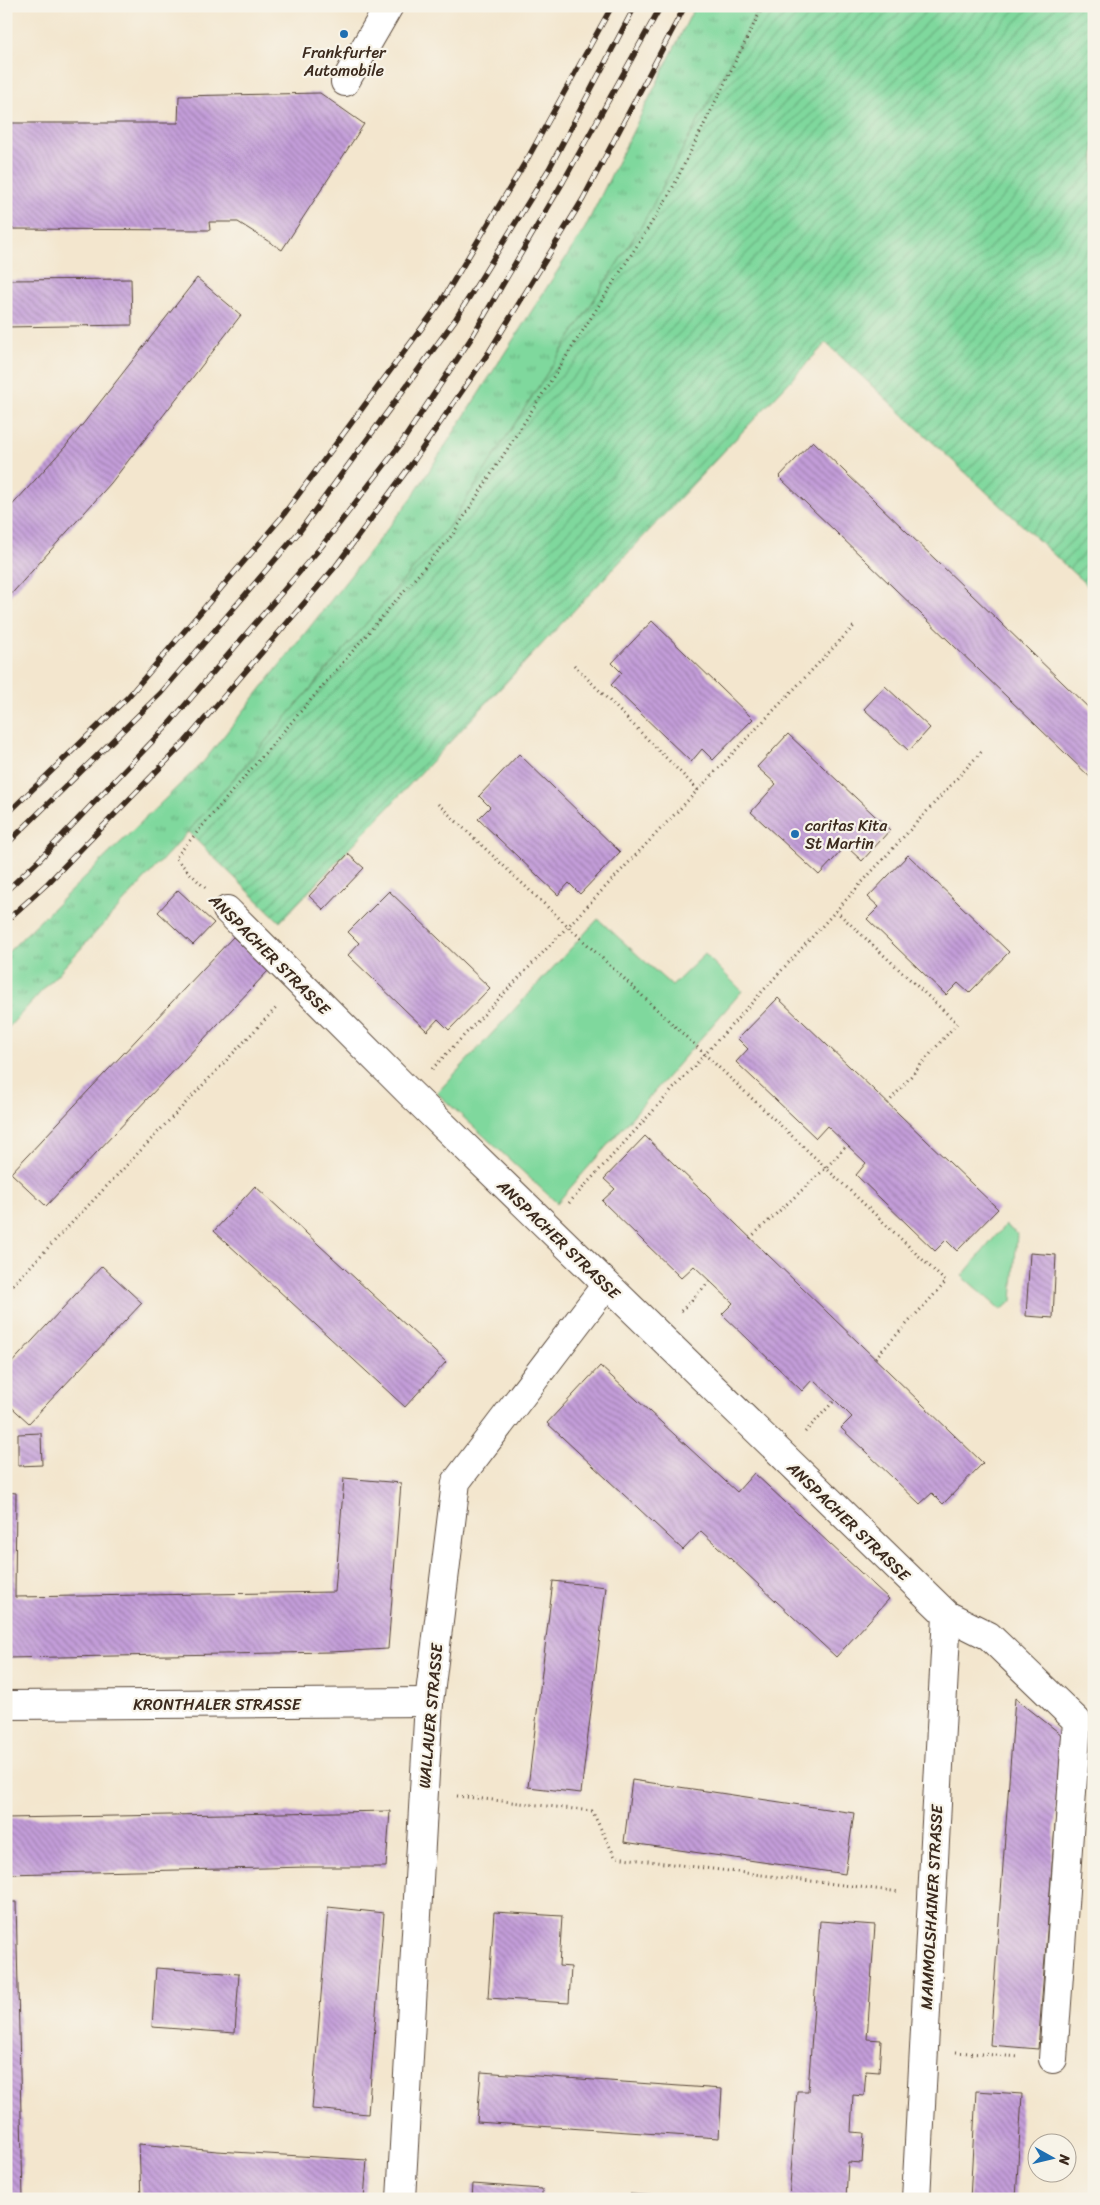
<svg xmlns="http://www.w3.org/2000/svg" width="1100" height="2205" viewBox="0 0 1100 2205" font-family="Sriracha,sans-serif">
  <defs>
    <pattern id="grass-tufts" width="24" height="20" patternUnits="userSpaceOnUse" patternTransform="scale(1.25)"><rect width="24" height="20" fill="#7fd89d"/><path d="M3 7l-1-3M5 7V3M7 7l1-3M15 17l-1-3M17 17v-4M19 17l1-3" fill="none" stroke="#69af7f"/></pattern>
    <pattern id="garden-furrows" width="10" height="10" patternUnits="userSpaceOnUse" patternTransform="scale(1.25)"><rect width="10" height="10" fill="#7fd89d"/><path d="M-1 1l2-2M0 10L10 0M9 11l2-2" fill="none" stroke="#69af7f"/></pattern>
    <pattern id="building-back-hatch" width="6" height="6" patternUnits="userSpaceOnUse" patternTransform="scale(1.25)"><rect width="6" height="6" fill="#c39dd9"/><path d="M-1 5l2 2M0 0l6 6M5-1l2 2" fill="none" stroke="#a080af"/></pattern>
  </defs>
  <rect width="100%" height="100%" fill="#f7f3e8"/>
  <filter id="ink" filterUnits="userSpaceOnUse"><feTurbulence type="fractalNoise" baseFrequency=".02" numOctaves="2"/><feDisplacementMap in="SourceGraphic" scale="10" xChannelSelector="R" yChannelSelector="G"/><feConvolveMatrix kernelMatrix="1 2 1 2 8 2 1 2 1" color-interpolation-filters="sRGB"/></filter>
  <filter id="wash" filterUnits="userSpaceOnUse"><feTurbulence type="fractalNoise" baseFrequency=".0096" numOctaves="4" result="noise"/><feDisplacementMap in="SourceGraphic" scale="20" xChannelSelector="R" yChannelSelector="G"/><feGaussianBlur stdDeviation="1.12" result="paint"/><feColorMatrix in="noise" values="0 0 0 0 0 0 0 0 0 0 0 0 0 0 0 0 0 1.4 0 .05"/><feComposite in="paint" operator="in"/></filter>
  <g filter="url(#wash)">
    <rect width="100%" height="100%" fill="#f3e6ce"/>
    <!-- grass -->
    <path fill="url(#grass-tufts)" stroke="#5d815e" d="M 695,6 L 760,6 L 642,225 L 448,528 L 188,832 L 6,1030 L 6,954 L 204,761 L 411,499 L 585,228 Z"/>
    <!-- park -->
    <g fill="#7fd89d" stroke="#5d815e">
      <path d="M 598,919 L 672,986 L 705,954 L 742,991 L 557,1203 L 437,1093 Z"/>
      <path d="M 1005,1225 L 1017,1234 L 1012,1301 L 1001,1310 L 962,1276 Z"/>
    </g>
    <!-- garden -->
    <path fill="url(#garden-furrows)" stroke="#5d815e" d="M 760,6 L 1094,6 L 1094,592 L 826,343 L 280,922 L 188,832 L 448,528 L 642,225 Z"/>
    <g id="blocks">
      <!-- building -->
      <g fill="url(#building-back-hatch)">
        <path d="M 320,93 L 364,124 L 282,250 L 238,222 L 209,222 L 210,230 L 6,229 L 6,123 L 178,123 L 179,96 Z"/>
        <path d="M 197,278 L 241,315 L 111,483 L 6,600 L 6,512 L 65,447 Z"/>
        <path d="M 131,279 L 132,325 L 6,327 L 6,280 Z"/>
        <path d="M 813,441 L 1094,713 L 1094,781 L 779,477 Z"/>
        <path d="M 652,621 L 753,719 L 713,760 L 702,749 L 691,762 L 611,685 L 622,673 L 612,663 Z"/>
        <path d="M 885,686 L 930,728 L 909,751 L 864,709 Z"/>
        <path d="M 788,734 L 890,830 L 862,861 L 846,846 L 819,875 L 751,812 L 776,784 L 757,767 Z"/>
        <path d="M 519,754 L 620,852 L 580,894 L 569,883 L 558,895 L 478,819 L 490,807 L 479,796 Z"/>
        <path d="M 348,854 L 364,868 L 324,910 L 309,896 Z"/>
        <path d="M 908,855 L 1009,952 L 969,993 L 958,983 L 946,995 L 867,919 L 879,907 L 868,897 Z"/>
        <path d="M 178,890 L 214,923 L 193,945 L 158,912 Z"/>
        <path d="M 389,891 L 490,988 L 449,1030 L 438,1019 L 427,1031 L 348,955 L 359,943 L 348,932 Z"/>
        <path d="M 233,937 L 269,970 L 46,1206 L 11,1173 Z"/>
        <path d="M 778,998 L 998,1209 L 957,1251 L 946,1240 L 935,1251 L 856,1175 L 866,1163 L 847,1145 L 827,1126 L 816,1138 L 736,1062 L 748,1049 L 738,1039 Z"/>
        <path d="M 645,1136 L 983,1463 L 943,1504 L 932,1493 L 920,1504 L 841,1428 L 852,1417 L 835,1400 L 813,1379 L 802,1391 L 722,1314 L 733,1303 L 694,1266 L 681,1278 L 602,1201 L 615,1189 L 604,1179 Z"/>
        <path d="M 255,1186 L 446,1362 L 405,1407 L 214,1231 Z"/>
        <path d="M 1030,1253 L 1056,1255 L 1053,1318 L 1026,1316 Z"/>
        <path d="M 102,1266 L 142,1303 L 29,1423 L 6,1402 L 6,1369 Z"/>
        <path d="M 600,1366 L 737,1492 L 754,1473 L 889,1599 L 836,1657 L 701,1531 L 683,1550 L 547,1423 Z"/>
        <path d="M 41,1433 L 42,1465 L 18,1466 L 18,1434 Z"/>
        <rect x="6" y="1444" width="3" height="23"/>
        <path d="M 344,1478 L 401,1483 L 388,1649 L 331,1652 L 6,1658 L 6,1492 L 16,1493 L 15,1597 L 335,1592 Z"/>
        <path d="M 553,1581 L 606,1587 L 581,1793 L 528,1787 Z"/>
        <path d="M 1015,1698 L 1062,1735 L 1038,2049 L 990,2045 Z"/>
        <path d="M 632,1780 L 854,1813 L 845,1874 L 624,1842 Z"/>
        <path d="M 390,1811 L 386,1867 L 308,1867 L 6,1874 L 6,1818 Z"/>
        <path d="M 6,1902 L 16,1902 L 23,2199 L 6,2199 Z"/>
        <path d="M 328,1907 L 384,1913 L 368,2114 L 312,2109 Z"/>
        <path d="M 494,1912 L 562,1916 L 559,1966 L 571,1967 L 569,2003 L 488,1998 Z"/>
        <path d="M 820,1921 L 875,1925 L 867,2039 L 881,2040 L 879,2072 L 866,2071 L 864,2096 L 853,2095 L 851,2132 L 864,2133 L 862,2163 L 848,2162 L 846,2199 L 789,2199 L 797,2091 L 808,2091 Z"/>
        <path d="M 156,1968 L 239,1974 L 235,2033 L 152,2027 Z"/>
        <path d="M 481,2072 L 722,2089 L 719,2138 L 477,2122 Z"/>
        <path d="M 976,2091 L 1022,2094 L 1016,2199 L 970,2199 Z"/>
        <path d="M 139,2144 L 217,2151 L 367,2160 L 364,2199 L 141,2199 Z"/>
        <path d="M 473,2184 L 542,2189 L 542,2199 L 472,2199 Z"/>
        <path d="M 630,2194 L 675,2197 L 675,2199 L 630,2199 Z"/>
      </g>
    </g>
  </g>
  <g filter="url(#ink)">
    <use href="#blocks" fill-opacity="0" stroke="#574638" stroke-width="1"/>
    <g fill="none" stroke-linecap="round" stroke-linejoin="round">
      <defs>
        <g id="minor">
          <path d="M 345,82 L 389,6"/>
          <path d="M 227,910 L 410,1093 L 947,1615 L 989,1636 L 1077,1721 L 1053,2059"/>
          <path d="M 6,1705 L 429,1702"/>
          <path d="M 401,2199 L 429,1702 L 456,1482 L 606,1285"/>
          <path d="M 916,2199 L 947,1615"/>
        </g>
      </defs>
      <!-- minor casing -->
      <use href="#minor" stroke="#574638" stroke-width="30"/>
      <!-- path -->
      <g stroke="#574638" stroke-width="3" stroke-dasharray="1 4" stroke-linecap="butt">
        <path d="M 574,665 L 698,790"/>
        <path d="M 438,804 C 607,964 778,1121 946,1282 L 875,1358"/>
        <path d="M 205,888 L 175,858 L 453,534 L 668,197 L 763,6"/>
        <path d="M 836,911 L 957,1023 L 888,1103"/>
        <path d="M 432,1069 L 855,625"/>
        <path d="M 569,1203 L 982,751"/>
        <path d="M 750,1238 L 827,1167 L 847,1145"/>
        <path d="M 6,1292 L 278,1006"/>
        <path d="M 681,1311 L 710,1281"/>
        <path d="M 805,1432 L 835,1400"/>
        <path d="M 457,1796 L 592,1811 L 615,1857 L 900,1892"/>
        <path d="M 956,2052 L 1020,2057"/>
      </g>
      <!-- minor -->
      <use href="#minor" stroke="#fff" stroke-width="28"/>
      <defs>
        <g id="rail">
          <path d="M 6,815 L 128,697 L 281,518 L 441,302 L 529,156 L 612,6"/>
          <path d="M 6,845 L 161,693 L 299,532 L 455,320 L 549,169 L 635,6"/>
          <path d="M 6,891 L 38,861 L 167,726 L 321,547 L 400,445 L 470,340 L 563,182 L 661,6"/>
          <path d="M 6,921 L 48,883 L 184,743 L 336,566 L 413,462 L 489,352 L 583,199 L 685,6"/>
        </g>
      </defs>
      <!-- rail casing -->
      <use href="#rail" stroke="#3b2a1e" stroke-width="5.5"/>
      <!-- rail -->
      <use href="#rail" stroke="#f7f3e8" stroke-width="4" stroke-dasharray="11" stroke-linecap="butt"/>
    </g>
  </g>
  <!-- markers -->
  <g fill="#1f6fb2" stroke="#f7f3e8" stroke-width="2">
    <circle cx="344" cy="34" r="5"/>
    <circle cx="795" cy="834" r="5"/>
  </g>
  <g text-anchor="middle" stroke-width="4.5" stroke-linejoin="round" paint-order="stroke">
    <!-- poi labels -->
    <g font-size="16" fill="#3b2a1e" stroke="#f7f3e8">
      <text x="344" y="58">Frankfurter<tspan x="344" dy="18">Automobile</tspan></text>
      <text x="805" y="831" text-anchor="start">caritas Kita<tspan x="805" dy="18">St Martin</tspan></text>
    </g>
    <!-- street labels -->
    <g font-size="16" fill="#3b2a1e" stroke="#f7f3e8">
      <text transform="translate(270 954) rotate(45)" y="6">ANSPACHER STRASSE</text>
      <text transform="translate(559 1239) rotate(44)" y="6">ANSPACHER STRASSE</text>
      <text transform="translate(849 1521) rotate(44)" y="6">ANSPACHER STRASSE</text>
      <text x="217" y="1710">KRONTHALER STRASSE</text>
      <text transform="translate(430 1716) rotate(-85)" y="6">WALLAUER STRASSE</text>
      <text transform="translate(931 1907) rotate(-87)" y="6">MAMMOLSHAINER STRASSE</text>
    </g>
  </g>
  <!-- margin -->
  <rect width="1100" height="2205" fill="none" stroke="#f7f3e8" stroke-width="25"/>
  <!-- north arrow -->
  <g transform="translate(1052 2158) rotate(98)"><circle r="24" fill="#f7f3e8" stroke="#aca397"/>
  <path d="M0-4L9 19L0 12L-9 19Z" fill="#1f6fb2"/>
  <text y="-8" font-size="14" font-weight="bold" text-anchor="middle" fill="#3b2a1e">N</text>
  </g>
</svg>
